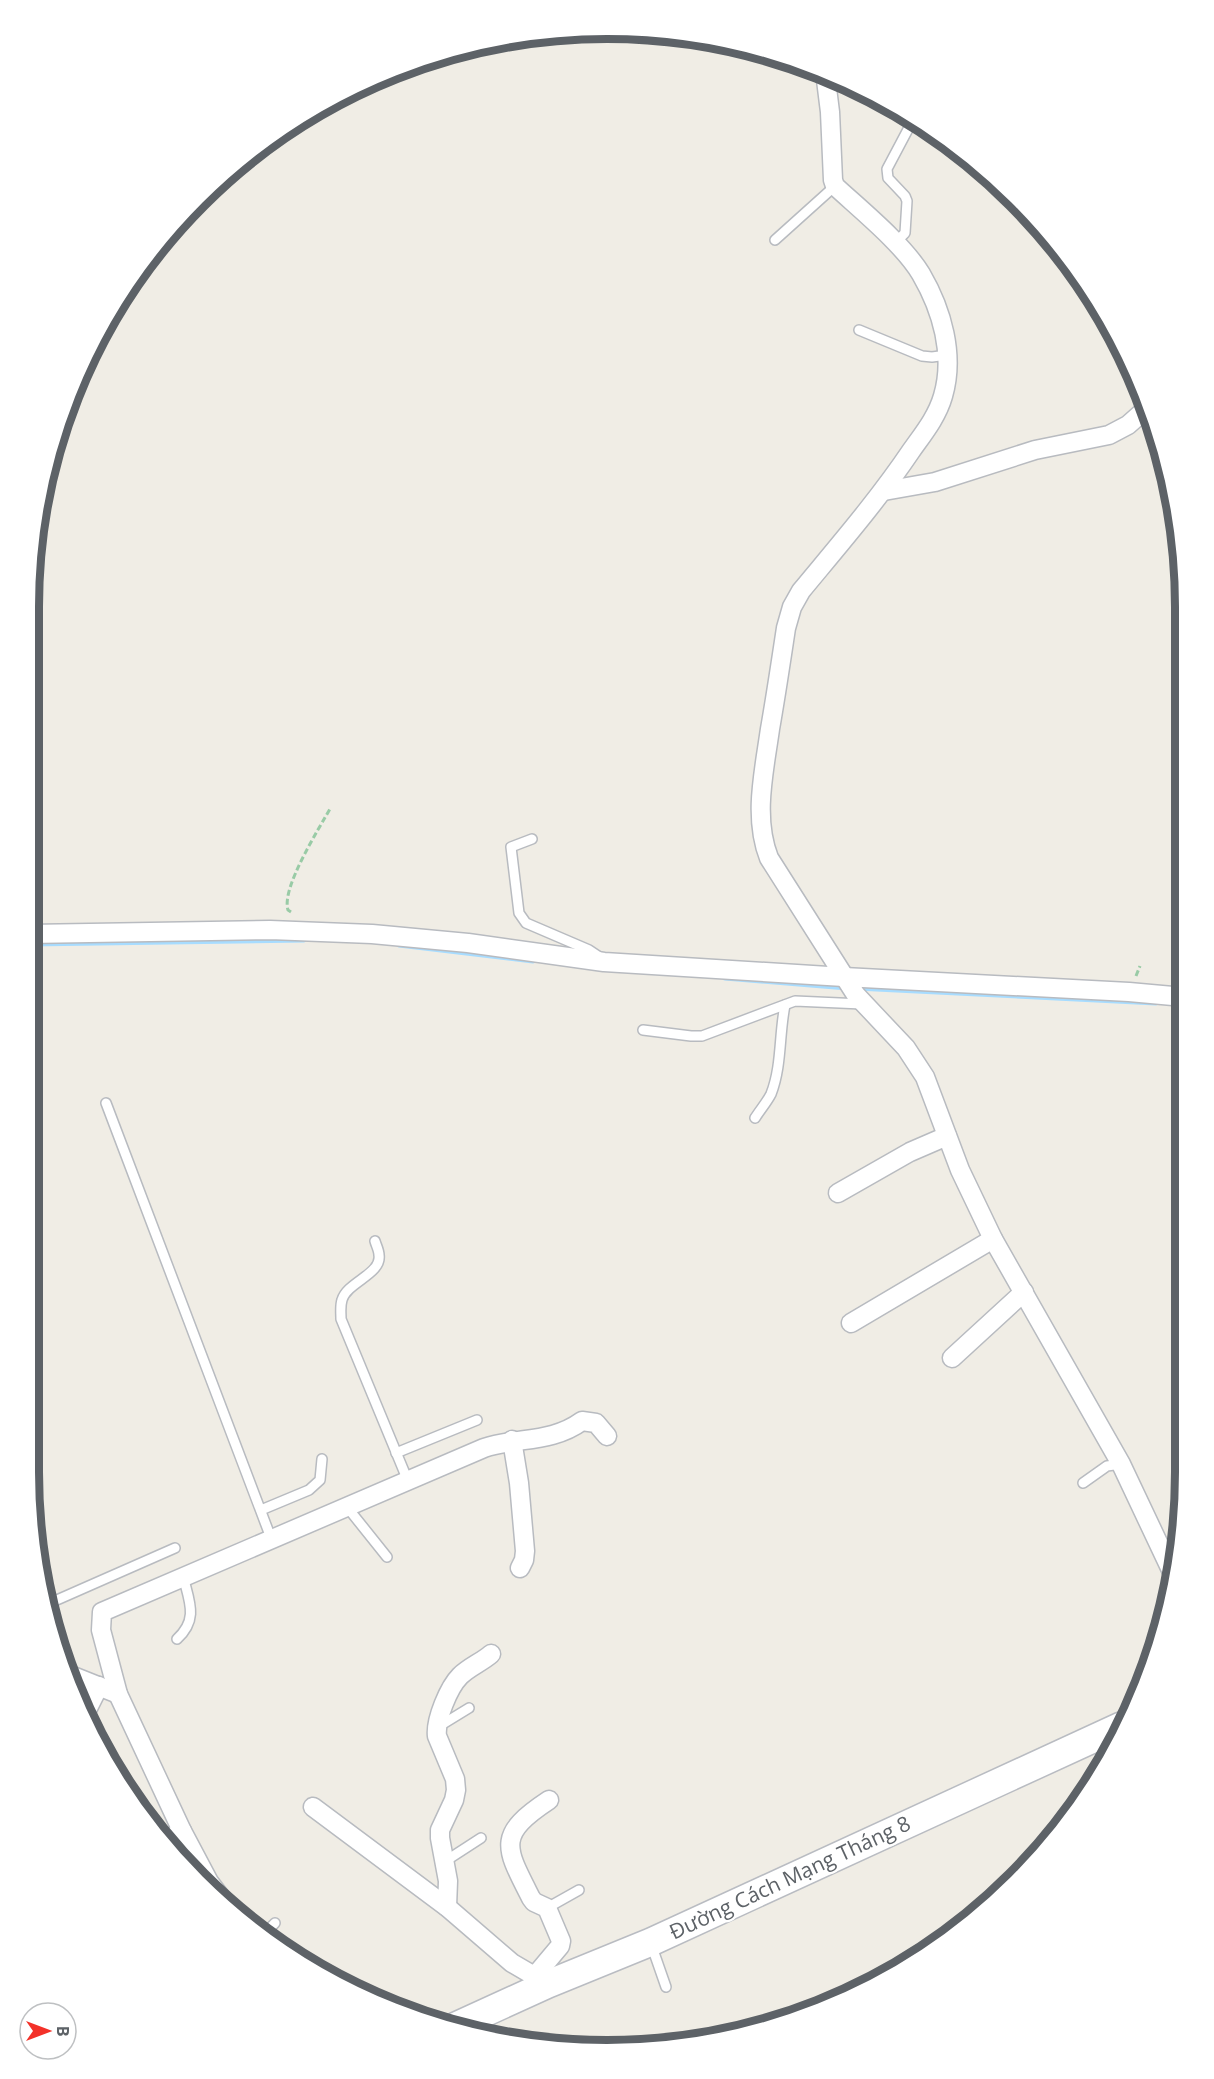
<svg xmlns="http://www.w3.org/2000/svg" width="1214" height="2079" viewBox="0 0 1214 2079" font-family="'Open Sans',sans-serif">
  <rect width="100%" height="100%" fill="#f0ede5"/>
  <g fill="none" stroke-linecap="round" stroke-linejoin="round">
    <!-- stream -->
    <g stroke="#a7dcff" stroke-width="5">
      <path d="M 29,944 L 304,940"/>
      <path d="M 399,945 L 533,961"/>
      <path d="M 725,978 L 847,988"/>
      <path d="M 856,988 L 1156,1003"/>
    </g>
    <defs>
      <g id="lane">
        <path d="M 775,240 L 835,186"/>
        <path d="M 895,243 L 905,233 L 907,201 L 905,196 L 888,178 L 887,169 L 914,118"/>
        <path d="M 859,330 L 922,356 L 932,357 L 947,355"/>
        <path d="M 532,839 L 511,847 L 519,913 L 526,923 L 589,950 L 601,958"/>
        <path d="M 643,1030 L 691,1036 L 702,1036 L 795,1001 L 862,1004"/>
        <path d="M 106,1103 L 271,1538"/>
        <path d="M 755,1118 C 760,1110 767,1102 771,1094 C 782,1066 779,1034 785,1005"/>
        <path d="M 375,1241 C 376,1245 379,1250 379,1255 C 382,1274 347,1282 342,1300 C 340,1306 341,1313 341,1319 L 408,1481"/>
        <path d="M 396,1453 L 477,1420"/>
        <path d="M 1083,1483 L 1107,1466 L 1121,1464"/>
        <path d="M 347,1507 L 387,1557"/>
        <path d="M 261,1510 L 309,1490 L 320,1480 L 322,1459"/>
        <path d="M 50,1603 L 175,1548"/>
        <path d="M 177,1639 C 199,1619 189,1601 183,1576"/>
        <path d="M 438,1727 L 469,1708"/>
        <path d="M 444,1862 L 481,1838"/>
        <path d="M 547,1908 L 579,1890"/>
        <path d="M 263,1935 L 275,1923"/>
        <path d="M 651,1944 L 666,1987"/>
      </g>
      <g id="street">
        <path d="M 825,72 L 830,112 L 833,180 L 835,186 C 861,210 903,244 921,274 C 942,310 955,355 943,396 C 937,417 923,434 911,451 C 878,500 839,545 801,591 L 792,607 L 786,628 C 781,661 776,695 770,729 C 764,772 753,817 769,858 L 856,995 L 906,1048 L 925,1077 L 960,1170 L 993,1239 L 1121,1464 L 1172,1572"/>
        <path d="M 884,491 L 935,482 L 1035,450 L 1109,435 L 1128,425 L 1146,409"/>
        <path d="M 29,934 L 270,930 L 372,934 L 468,943 L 604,962 L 844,977 L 1129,992 L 1184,997"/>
        <path d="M 838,1193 L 910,1152 L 947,1136"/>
        <path d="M 851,1323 L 993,1239"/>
        <path d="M 952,1358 L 1024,1292"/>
        <path d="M 512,1440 L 519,1483 L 525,1551 L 524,1560 L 520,1568"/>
        <path d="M 68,1674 L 118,1694"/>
        <path d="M 87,1710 L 99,1686"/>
        <path d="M 313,1807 L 447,1907 L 512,1963 L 548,1984"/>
        <path d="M 165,1841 L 182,1831"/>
        <path d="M 222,1899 L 209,1882 L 182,1831 L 118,1694 L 101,1630 L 102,1612 L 484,1448 C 518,1437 552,1443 582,1421 L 596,1423 L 607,1436"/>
        <path d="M 447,1907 L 448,1881 L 440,1838 L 440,1830 L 454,1800 L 456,1790 L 455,1779 L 437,1736 C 435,1720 449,1687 460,1676 C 469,1667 482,1662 491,1654"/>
        <path d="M 534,1977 L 560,1946 L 561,1941 L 547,1908 L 534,1902 L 531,1898 C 505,1847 496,1835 549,1800"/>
      </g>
      <path id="secondary" d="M 456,2026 L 548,1984 L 651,1942 L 1121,1726"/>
    </defs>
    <!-- lane casing -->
    <use href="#lane" stroke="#b8bbc0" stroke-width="12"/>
    <!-- street casing -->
    <use href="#street" stroke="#b8bbc0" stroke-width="21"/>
    <!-- secondary casing -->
    <use href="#secondary" stroke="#b9bcc2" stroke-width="30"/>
    <!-- path -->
    <g stroke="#99cba6" stroke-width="3" stroke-dasharray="6 3" stroke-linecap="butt">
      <path d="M 291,912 L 288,910 C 281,888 319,829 331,807"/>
      <path d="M 1136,976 L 1140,966"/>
    </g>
    <!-- lane -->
    <use href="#lane" stroke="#fff" stroke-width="9"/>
    <!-- street -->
    <use href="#street" stroke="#fff" stroke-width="18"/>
    <!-- secondary -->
    <use href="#secondary" stroke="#fff" stroke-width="27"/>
  </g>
  <g text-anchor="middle" stroke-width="4.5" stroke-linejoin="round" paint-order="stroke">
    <!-- street labels -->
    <g font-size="21" fill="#5d6267" stroke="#fff">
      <text transform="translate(790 1878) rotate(-25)" y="7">Đường Cách Mạng Tháng 8</text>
    </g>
  </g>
  <!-- crop -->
  <path d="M0 0H1214V2079H0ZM607 39H607A568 568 0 0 1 1175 607V1472A568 568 0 0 1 607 2040H607A568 568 0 0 1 39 1472V607A568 568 0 0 1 607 39Z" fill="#fff" fill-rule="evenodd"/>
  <path fill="none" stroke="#5d6267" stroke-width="8" d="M607 39H607A568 568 0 0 1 1175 607V1472A568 568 0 0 1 607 2040H607A568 568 0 0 1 39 1472V607A568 568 0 0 1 607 39Z"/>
  <!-- north arrow -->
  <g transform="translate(48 2031) rotate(90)"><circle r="28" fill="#ffffff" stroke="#bec0c2" stroke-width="1.5"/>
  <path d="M0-4.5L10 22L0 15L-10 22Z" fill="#f33129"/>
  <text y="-9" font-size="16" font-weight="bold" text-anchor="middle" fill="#5d6267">B</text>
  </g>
</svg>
